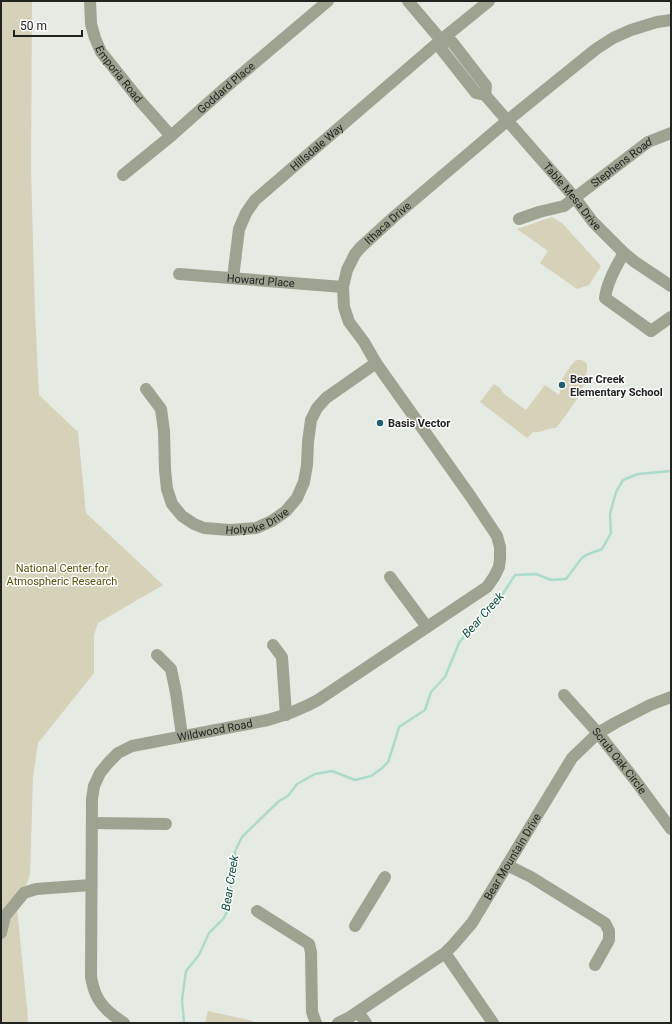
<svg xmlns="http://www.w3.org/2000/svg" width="672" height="1024" viewBox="0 0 672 1024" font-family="Roboto,sans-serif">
  <rect width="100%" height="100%" fill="#e5eae3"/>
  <!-- green -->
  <g fill="#d6d2b9">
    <path d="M 1,1 L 32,1 L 31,170 L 35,312 L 39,395 L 78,432 L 86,513 L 163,585 L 98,623 L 94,635 L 94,673 L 38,743 L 33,777 L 30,875 L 17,909 L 27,1008 L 28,1023 L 1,1023 Z"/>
    <path d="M 552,217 L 562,223 L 601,266 L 589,285 L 577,289 L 540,263 L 548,251 L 517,229 Z"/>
    <path d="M 576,360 L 582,360 L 587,364 C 588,388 570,410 556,428 C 548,427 543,433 533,432 L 527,438 L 480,402 L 494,384 L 500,388 L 504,394 L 526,410 L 545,385 L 559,395 C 561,390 560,386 561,382 C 563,376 571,365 576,360 Z"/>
    <path d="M 208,1011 L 253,1021 L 252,1023 L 205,1023 Z"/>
  </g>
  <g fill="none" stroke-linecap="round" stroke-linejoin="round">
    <!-- stream -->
    <path stroke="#addbcb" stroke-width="2.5" d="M 184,1023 L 182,1000 L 186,971 L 199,955 L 209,933 L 224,918 L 228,909 L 235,851 L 242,837 L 279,801 L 288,796 L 297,784 L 315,774 L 332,771 L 355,780 L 371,776 L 381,769 L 388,762 L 394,744 L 399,727 L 425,710 L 431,692 L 445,677 L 459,643 L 481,615 L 500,598 L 515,575 L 536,574 L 551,580 L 566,579 L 581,559 L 586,555 L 602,549 L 611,533 L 610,514 L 616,492 L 623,480 L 638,474 L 671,471"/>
    <!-- minor -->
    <g stroke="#9ea291" stroke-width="12">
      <path id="s1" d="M 90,1 L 91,24 L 95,38 L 101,52 L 141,102 L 171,136"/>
      <path id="s2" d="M 408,1 L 441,40 L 442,50 L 476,93 L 485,95 L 575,198 L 593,222 L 624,253 L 635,262 L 671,286"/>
      <path d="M 441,40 L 452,42 L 486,86 L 485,95"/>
      <path id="s3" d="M 123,175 L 171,136 L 225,88 L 328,1"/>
      <path id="s4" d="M 519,219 L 539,212 L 564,206 L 648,142 L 671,133"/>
      <path d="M 624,253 C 616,266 607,282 605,298 L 651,331 L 671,317"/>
      <path id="s5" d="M 179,274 L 343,287"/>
      <path id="s6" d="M 233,278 L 239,229 L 246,213 L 255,200 L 441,40 L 489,1"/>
      <path id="s7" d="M 146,389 L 161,409 L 164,431 L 165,470 L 167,489 L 172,504 L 182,516 L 194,524 L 204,528 L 230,530 L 256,528 L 272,521 L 286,511 L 297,498 L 304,482 L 307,465 L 308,442 L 311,420 L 317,408 L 326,398 L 376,363"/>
      <path d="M 390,577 L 427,627"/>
      <path d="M 273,645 L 282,657 L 286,715"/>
      <path d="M 157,655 L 171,669 L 176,693 L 182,736"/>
      <path id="s8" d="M 564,695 L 598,733 L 635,780 L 671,829"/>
      <path d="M 92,823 L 166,824"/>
      <path d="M 507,865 L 531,877 L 605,923 L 609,931 L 609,940 L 595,965"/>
      <path d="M 257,911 L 309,944 L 311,952 L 312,1012 L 316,1023"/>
      <path d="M 355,926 L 385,877"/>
      <path d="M 1,933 L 5,916 L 24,893 L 36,889 L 91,885"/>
      <path d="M 445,953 L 493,1023"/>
      <path d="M 358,1012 L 366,1023"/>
      <path id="s9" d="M 124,1023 C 112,1015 100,1006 95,992 C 93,987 92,982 91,977 L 92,799 L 94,786 L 100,773 L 109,762 L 118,753 L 132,746 L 268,720 C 286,715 302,709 318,700 L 487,587 L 494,577 L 499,567 L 500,559 L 500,547 L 497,536 L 471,497 L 376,363 L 364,342 L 349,322 L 344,307 L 343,287 L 347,270 L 355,254 L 361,247 L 395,216 L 508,120 L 596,49 L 613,38 L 631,30 L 657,22 L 671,20"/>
      <path id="s10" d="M 338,1023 L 350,1017 L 445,953 L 453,945 L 472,923 L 538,814 L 572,758 L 598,733 L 615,723 L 650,705 L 671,697"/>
    </g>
  </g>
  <!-- markers -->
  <g fill="#205e75" stroke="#fff" stroke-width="1.5">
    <circle cx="562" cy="385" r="4"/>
    <circle cx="380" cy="423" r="4"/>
  </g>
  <g text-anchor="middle" stroke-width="3" stroke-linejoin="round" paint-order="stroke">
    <!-- street labels -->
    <g font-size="11" fill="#212320" stroke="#fff">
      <text dy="4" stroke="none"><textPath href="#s1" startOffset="81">Emporia Road</textPath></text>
      <text dy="4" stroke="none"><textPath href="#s3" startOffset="135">Goddard Place</textPath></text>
      <text dy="4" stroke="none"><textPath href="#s6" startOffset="164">Hillsdale Way</textPath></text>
      <text dy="4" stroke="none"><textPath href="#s4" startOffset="119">Stephens Road</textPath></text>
      <text dy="4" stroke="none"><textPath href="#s2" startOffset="259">Table Mesa Drive</textPath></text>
      <text dy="4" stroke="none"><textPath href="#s9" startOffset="1134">Ithaca Drive</textPath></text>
      <text dy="4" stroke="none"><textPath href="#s5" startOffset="82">Howard Place</textPath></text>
      <text dy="4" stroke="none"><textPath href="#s7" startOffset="217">Holyoke Drive</textPath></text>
      <text dy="4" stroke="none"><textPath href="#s9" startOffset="391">Wildwood Road</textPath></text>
      <text dy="4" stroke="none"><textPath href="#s8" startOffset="86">Scrub Oak Circle</textPath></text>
      <text dy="4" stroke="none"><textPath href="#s10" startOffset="246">Bear Mountain Drive</textPath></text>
    </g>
    <!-- poi labels -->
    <g font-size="11" font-weight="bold" fill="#212320" stroke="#fff" text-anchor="start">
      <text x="570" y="383">Bear Creek<tspan x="570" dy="13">Elementary School</tspan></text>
      <text x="388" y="427">Basis Vector</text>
    </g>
    <!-- park labels -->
    <g font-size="11" fill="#5b500b" stroke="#fff">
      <text x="62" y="572">National Center for<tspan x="62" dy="13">Atmospheric Research</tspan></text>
    </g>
    <!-- water labels -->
    <g font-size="12" font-style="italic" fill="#0f4d3e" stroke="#fff">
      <text transform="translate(483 615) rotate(-48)" y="4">Bear Creek</text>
      <text transform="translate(230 883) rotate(-81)" y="4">Bear Creek</text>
    </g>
  </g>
  <!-- border -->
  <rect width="672" height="1024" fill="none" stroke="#212320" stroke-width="4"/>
  <!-- scale -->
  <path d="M14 30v6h68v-6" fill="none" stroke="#212320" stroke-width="2"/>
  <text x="20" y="30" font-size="12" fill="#212320" stroke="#ffffff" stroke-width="3" paint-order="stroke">50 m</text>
</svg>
